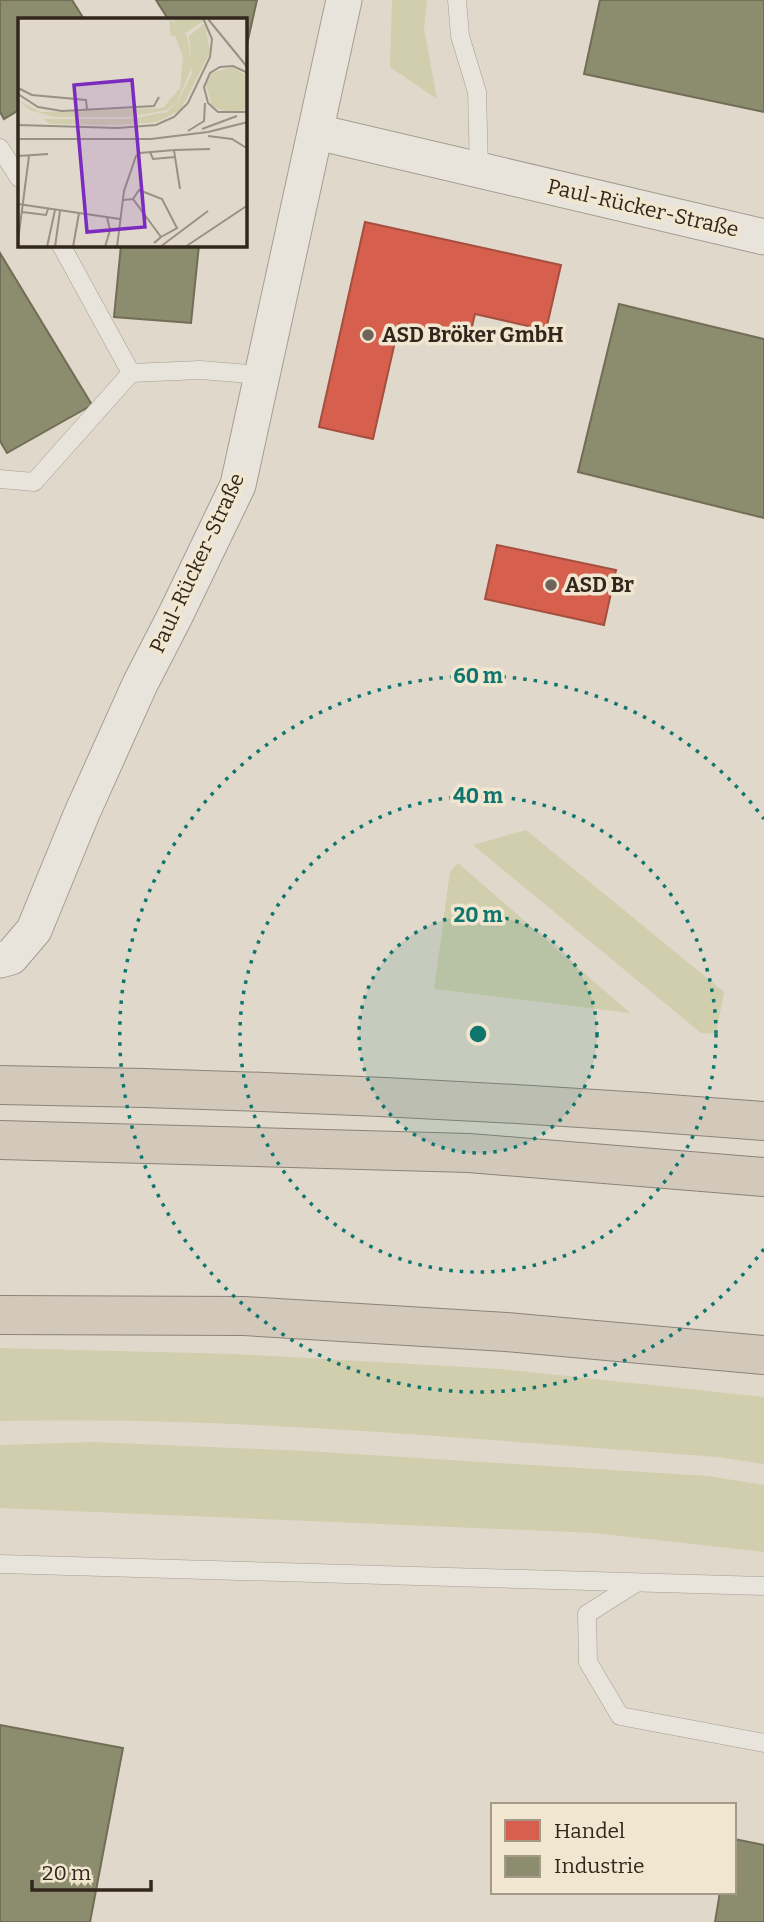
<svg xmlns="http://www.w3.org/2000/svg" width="764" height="1922" viewBox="0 0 764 1922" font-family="Bitter,serif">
  <rect width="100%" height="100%" fill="#e0d8ca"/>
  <!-- green -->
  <g fill="#d0cead">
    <path d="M 392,0 L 427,0 L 424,28 L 437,99 L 390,67 Z"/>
    <path d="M 526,830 L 724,992 L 716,1034 L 701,1033 L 473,845 Z"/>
    <path d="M 458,863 L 630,1013 L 434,989 L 450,872 Z"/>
    <path d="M 0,1348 L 236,1354 L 501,1369 L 764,1397 L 764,1464 L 718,1457 C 479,1440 239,1416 0,1421 Z"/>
    <path d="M 94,1442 L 306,1451 L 708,1476 L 764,1485 L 764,1552 L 595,1533 L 0,1508 L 0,1445 Z"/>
  </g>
  <!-- shops -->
  <g fill="#d6604d" stroke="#a54f3f" stroke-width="2">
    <path d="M 365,222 L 561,265 L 546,330 L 475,314 L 469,339 L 399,324 L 373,439 L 319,427 Z"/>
    <path d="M 497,545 L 616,570 L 604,625 L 485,599 Z"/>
  </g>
  <!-- industry -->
  <g fill="#8c8c6e" stroke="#716d56" stroke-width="2">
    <path d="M 0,0 L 72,0 L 84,19 L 19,19 L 19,110 L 4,119 L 0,112 Z"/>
    <path d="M 156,0 L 257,0 L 245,53 L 245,19 L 168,19 Z"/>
    <path d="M 600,0 L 764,0 L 764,112 L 584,74 Z"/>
    <path d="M 121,245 L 199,245 L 191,323 L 114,317 Z"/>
    <path d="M 0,253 L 92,405 L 7,453 L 0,441 Z"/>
    <path d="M 619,304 L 764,339 L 764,518 L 578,472 Z"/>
    <path d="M 0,1725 L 123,1748 L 90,1922 L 0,1922 Z"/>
    <path d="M 734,1839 L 764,1845 L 764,1922 L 715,1922 L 720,1892 L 734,1892 Z"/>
  </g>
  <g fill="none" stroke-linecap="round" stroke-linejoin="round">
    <defs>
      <g id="service">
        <path d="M 457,0 L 460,36 L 477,92 L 479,170"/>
        <path d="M 0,148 L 19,178"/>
        <path d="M 61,245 L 131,373 L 200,370 L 262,375"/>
        <path d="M 0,479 L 34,482 L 131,373"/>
        <path d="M 0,1564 L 764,1586"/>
        <path d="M 636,1583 L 587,1614 L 588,1662 L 620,1716 L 764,1743"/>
      </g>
      <g id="minor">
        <path d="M 317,132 L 764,237"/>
        <path d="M 0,960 L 11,957 L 34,930 L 82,813 L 140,684 L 176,614 L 238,485 L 344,0"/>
      </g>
      <g id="motorway">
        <path d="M 0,1085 C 255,1089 510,1101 764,1121"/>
        <path d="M 0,1140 L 469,1153 L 764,1177"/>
        <path d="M 0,1315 L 244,1316 L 506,1332 L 764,1355"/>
      </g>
    </defs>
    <!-- service casing -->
    <use href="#service" stroke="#a59d93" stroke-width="19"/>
    <!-- minor casing -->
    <use href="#minor" stroke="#a59d93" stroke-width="37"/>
    <!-- motorway casing -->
    <use href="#motorway" stroke="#8a837a" stroke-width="40"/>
    <!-- service -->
    <use href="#service" stroke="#e8e4db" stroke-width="18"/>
    <!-- minor -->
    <use href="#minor" stroke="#e8e4db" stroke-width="35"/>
    <!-- motorway -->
    <use href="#motorway" stroke="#d3c9bb" stroke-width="38"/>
  </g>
  <!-- distance rings -->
  <circle cx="478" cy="1034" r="119" fill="#0f766e" fill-opacity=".12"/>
  <g fill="none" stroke="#0f766e" stroke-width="3.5" stroke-dasharray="3.5 7">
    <circle cx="478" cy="1034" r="119"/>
    <circle cx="478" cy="1034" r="238"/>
    <path d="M764 1249A358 358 0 1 1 764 819"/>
  </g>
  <!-- markers -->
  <g fill="#6f645a" stroke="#f1e6cf" stroke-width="2.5">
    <circle cx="368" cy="335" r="7"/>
    <circle cx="551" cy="585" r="7"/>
  </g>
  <g text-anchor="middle" stroke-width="7" stroke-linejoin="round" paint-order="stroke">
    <!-- street labels -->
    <g font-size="21" fill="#32261d" stroke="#f1e6cf">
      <text transform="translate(643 208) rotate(13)" y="7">Paul-Rücker-Straße</text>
      <text transform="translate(197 563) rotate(-65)" y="7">Paul-Rücker-Straße</text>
    </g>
    <!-- poi labels -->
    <g font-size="21" font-weight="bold" fill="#32261d" stroke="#f1e6cf" text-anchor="start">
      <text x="382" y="342">ASD Bröker GmbH</text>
      <text x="565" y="592">ASD Br</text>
    </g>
  </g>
  <!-- overview -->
  <g transform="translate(18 18)">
    <rect width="229" height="229" fill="#e0d8ca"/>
    <path d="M 151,0 L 169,18 L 174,49 L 159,84 L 149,92 L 110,99 L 36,99 L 12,92 L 0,82 L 22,94 L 145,90 L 162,70 L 165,38 L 157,18 L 153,18 ZM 155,0 L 184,0 L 186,3 L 167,15 L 160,12 ZM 187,5 L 192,34 L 163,92 L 139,104 L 100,107 L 32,106 L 25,101 L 110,101 L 149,94 L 160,84 L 174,55 L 171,18 ZM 214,49 L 229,58 L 229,92 L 209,94 L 194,88 L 188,67 L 194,55 Z" fill="#d0cead"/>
    <path fill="none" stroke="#9a9185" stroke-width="2" d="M 190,1 L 230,50M 230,55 L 215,48 L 202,49 L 192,55 L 186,69 L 190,85 L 200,94 L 230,94M 0,70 L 14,77 L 68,82 L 69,91M 0,76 L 20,89 L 44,93 L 136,88 L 141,79M 0,107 L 100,110 L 138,107 L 156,99 L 170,85 L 192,39 L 194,21 L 185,0M 184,111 L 219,98M 170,113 L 186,103 L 187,85M 190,118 L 214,121 L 230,131M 0,121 L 133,121 L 190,114 L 230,104M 156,132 L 192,131M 0,138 L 30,136M 157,139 L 162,171M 115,181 L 121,172 L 144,181 L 159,210 L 143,219M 105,182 L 115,181 L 143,219 L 136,225M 0,186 L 102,201M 4,194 L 28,197 L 30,191M 0,223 L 11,138M 29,229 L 37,192M 37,229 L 42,193M 55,229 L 61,195M 87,229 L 92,212 L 89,199M 99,229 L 106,173 L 118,138 L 122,135 L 156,132 L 157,139 L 135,141 L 132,134M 142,229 L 190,193M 167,229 L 230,187"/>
    <path fill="#7b2cbf" fill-opacity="0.15" stroke="#7b2cbf" stroke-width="3.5" d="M 114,62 L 127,209 L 69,214 L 56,67 Z"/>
    <rect width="229" height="229" fill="none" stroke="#32261d" stroke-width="3.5"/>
  </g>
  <circle cx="478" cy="1034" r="10" fill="#0f766e" stroke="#f1e6cf" stroke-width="3.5"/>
  <g font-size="21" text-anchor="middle" font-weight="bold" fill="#0f766e" stroke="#f1e6cf" stroke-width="7" stroke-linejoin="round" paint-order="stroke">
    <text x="478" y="683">60 m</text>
    <text x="478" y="803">40 m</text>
    <text x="478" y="922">20 m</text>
  </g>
  <!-- legend -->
  <rect x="491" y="1803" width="245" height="91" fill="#f1e6cf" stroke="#a59988" stroke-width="2"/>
  <rect x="505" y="1820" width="35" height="21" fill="#d6604d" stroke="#a59988" stroke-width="2"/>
  <text x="554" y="1838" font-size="21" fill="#32261d">Handel</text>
  <rect x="505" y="1856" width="35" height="21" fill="#8c8c6e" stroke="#a59988" stroke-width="2"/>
  <text x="554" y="1873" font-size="21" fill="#32261d">Industrie</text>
  <!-- scale -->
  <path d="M32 1880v10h119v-10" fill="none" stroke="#32261d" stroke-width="3.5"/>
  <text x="42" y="1880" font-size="21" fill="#32261d" stroke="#f1e6cf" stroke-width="5" paint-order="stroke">20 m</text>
</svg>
